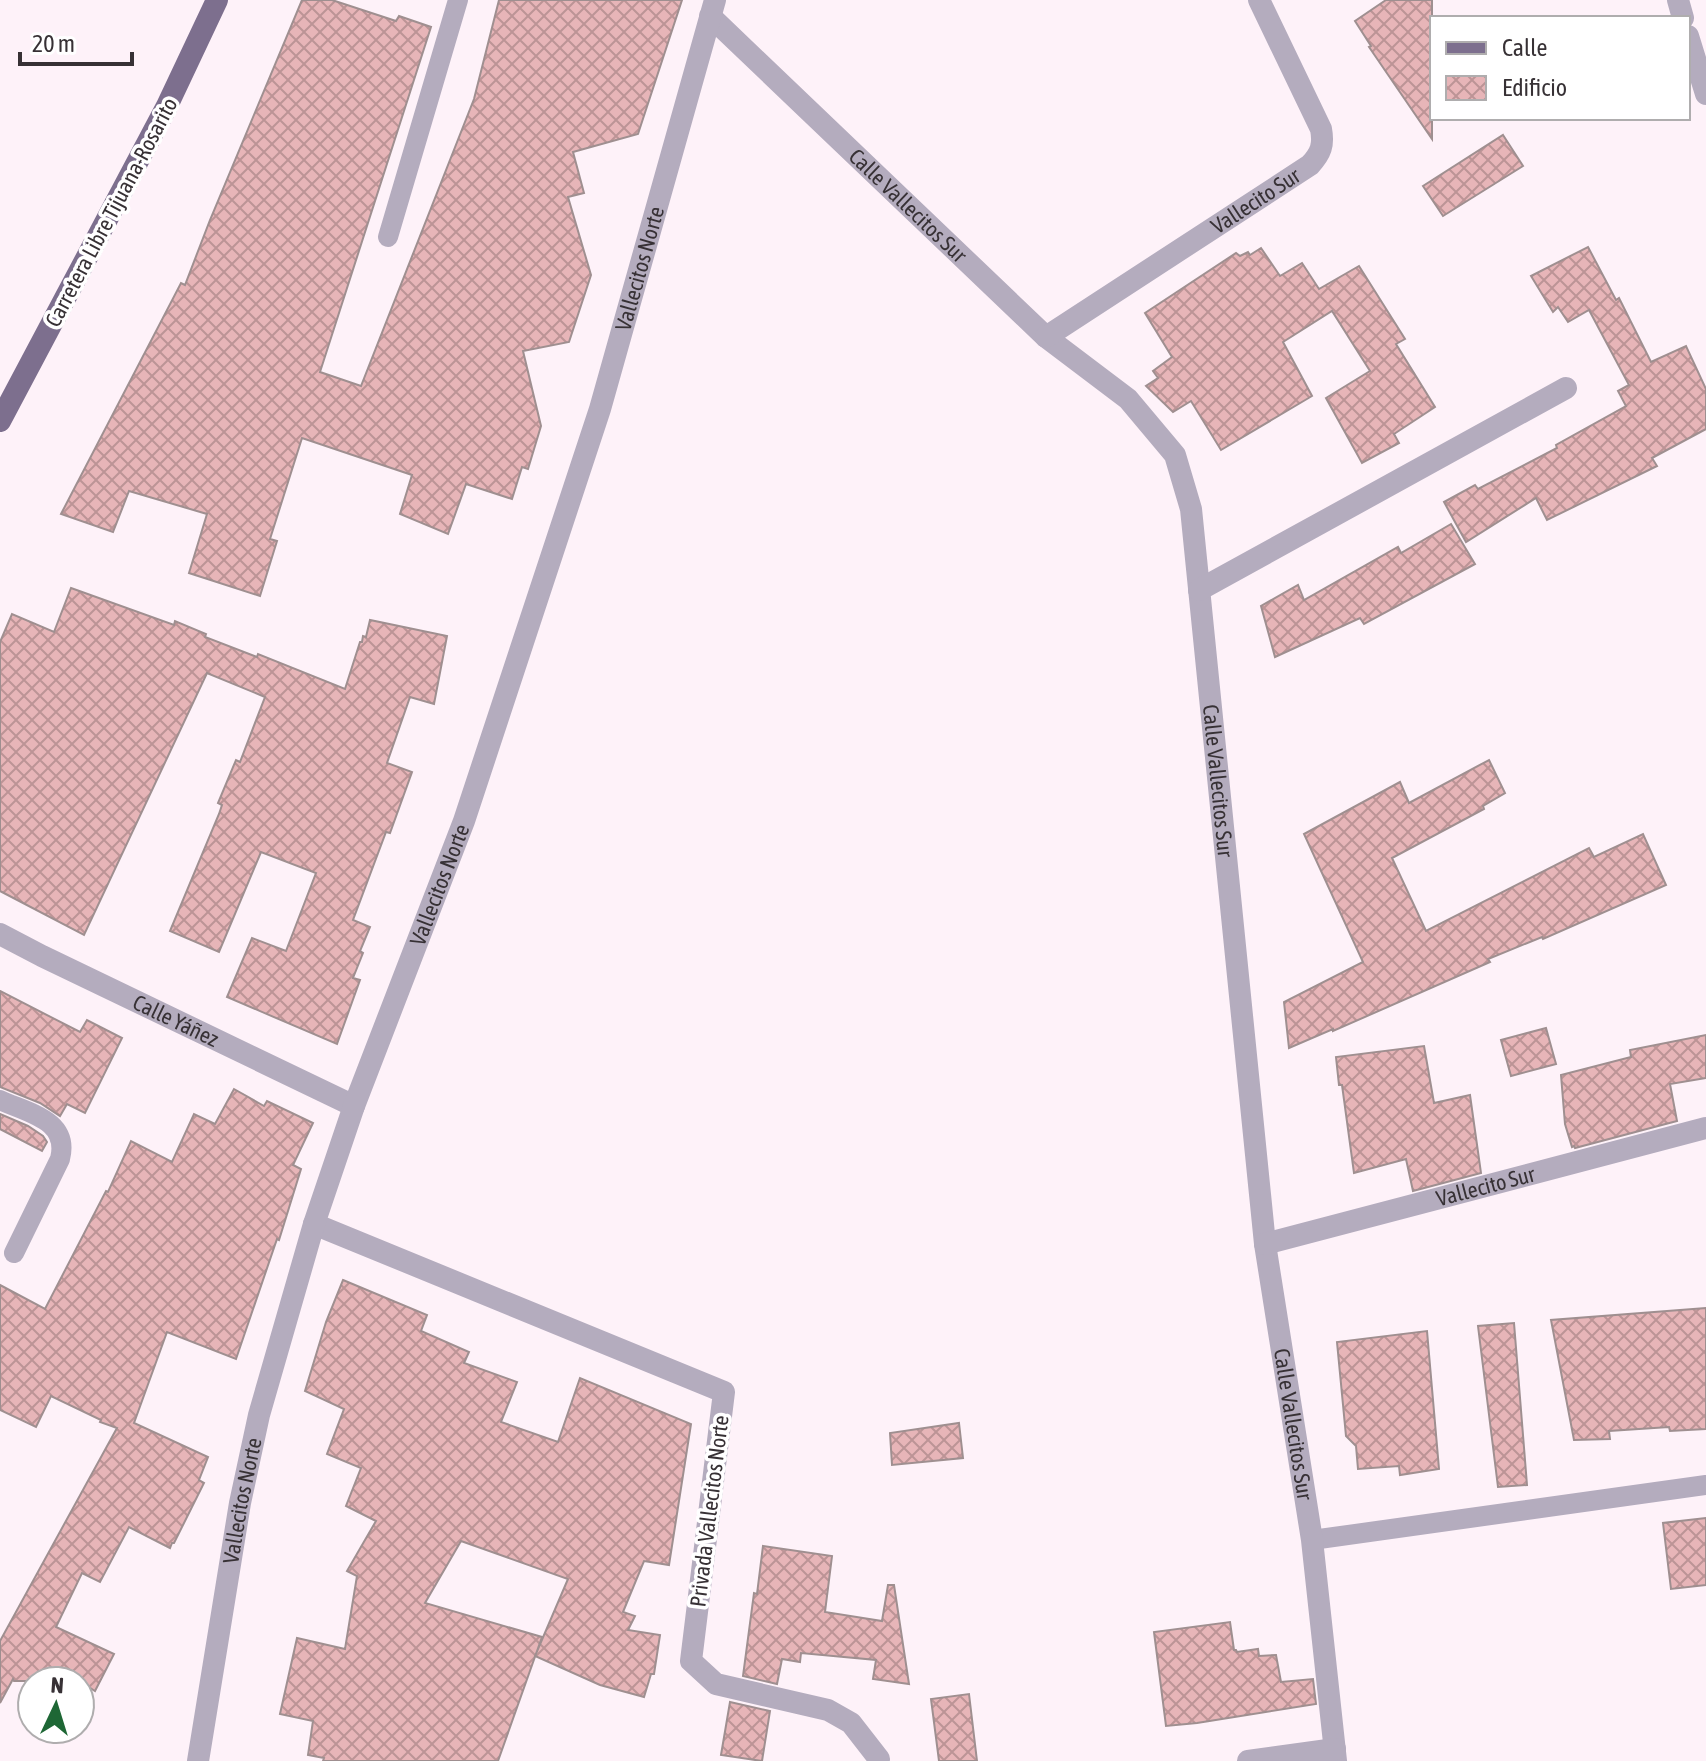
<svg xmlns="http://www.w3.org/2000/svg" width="1706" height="1761" viewBox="0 0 1706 1761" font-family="'Asap Condensed',sans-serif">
  <defs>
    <pattern id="building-cross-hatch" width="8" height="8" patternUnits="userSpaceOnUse" patternTransform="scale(2)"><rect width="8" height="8" fill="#e7b5b8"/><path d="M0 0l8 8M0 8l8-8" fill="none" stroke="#bc9496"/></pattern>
  </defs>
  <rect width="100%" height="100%" fill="#fef2f9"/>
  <!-- building -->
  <g fill="url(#building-cross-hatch)" stroke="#9f8f90" stroke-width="2">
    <path d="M 302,0 L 332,0 L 396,21 L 399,16 L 431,27 L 320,372 L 361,386 L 474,99 L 499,0 L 682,0 L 638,134 L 573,152 L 584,193 L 568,197 L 591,275 L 569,342 L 523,351 L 541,426 L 528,469 L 522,467 L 512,499 L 466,484 L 448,534 L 400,514 L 412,475 L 302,438 L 270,539 L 277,541 L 260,596 L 189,573 L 207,514 L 129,491 L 113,532 L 61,514 L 181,283 L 185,285 L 210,220 Z"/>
    <path d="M 1386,0 L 1432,0 L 1432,139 L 1369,47 L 1371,46 L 1355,21 Z"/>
    <path d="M 1503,135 L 1523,166 L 1443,216 L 1423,186 Z"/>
    <path d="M 1588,247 L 1616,300 L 1619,298 L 1651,362 L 1686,346 L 1706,389 L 1706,429 L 1652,458 L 1657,466 L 1547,520 L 1536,498 L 1466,542 L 1444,502 L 1475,485 L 1478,489 L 1557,448 L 1556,445 L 1626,406 L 1618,391 L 1629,385 L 1589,310 L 1568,322 L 1558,307 L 1553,312 L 1531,276 Z"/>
    <path d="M 1261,248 L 1280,276 L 1302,263 L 1319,289 L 1359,266 L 1405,339 L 1396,344 L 1435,407 L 1394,434 L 1399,443 L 1362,463 L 1326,398 L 1370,371 L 1332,311 L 1283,342 L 1312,396 L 1221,450 L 1191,401 L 1173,412 L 1146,386 L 1158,378 L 1153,371 L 1172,357 L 1145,313 L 1236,253 L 1240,256 L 1248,252 L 1250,255 Z"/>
    <path d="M 1451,524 L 1475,564 L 1364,624 L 1360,618 L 1275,657 L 1261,606 L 1298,585 L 1304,600 L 1398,547 L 1401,553 Z"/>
    <path d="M 71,588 L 174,625 L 175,621 L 206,634 L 205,637 L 257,657 L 258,654 L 345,689 L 360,642 L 362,642 L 363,636 L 366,637 L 370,620 L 447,636 L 434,704 L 410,697 L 387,763 L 412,772 L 390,833 L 386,832 L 353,920 L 370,927 L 360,951 L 363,953 L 353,978 L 360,980 L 337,1044 L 227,997 L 252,938 L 286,951 L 316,873 L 261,852 L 219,952 L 170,931 L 219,814 L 222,805 L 218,803 L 236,760 L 240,762 L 265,697 L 207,673 L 84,935 L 0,891 L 0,642 L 12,614 L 54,632 Z"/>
    <path d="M 1489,760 L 1505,793 L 1483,806 L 1484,809 L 1392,858 L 1426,931 L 1589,848 L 1594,857 L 1643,834 L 1666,885 L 1543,939 L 1542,937 L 1488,959 L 1490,962 L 1333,1031 L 1333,1029 L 1289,1048 L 1284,1002 L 1363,962 L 1304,834 L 1400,782 L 1409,803 Z"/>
    <path d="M 0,991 L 80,1032 L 87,1020 L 122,1038 L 85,1113 L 67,1104 L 60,1116 L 40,1103 L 0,1087 Z"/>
    <path d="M 1546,1028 L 1556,1064 L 1511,1076 L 1501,1040 Z"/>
    <path d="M 1706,1035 L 1706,1078 L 1670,1084 L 1677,1121 L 1575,1148 L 1574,1146 L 1572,1147 L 1565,1124 L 1561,1075 L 1631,1057 L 1630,1050 Z"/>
    <path d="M 1424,1046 L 1434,1103 L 1470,1095 L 1481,1173 L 1413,1191 L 1406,1159 L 1354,1173 L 1342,1085 L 1339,1085 L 1336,1057 Z"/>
    <path d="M 234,1089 L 264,1106 L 267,1101 L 313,1123 L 293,1165 L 301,1169 L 279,1240 L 277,1239 L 236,1359 L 167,1332 L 134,1423 L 208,1457 L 199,1480 L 204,1483 L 174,1543 L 172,1543 L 170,1548 L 129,1527 L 100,1582 L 82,1573 L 56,1627 L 114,1654 L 95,1691 L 84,1684 L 82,1686 L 80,1685 L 80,1681 L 14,1681 L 13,1679 L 0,1703 L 0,1641 L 117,1428 L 100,1422 L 101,1420 L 51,1396 L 36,1427 L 0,1410 L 0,1285 L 45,1309 L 106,1191 L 108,1192 L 131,1141 L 172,1162 L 194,1114 L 215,1124 Z"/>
    <path d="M 0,1114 L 28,1126 L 43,1136 L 47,1142 L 42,1151 L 0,1129 Z"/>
    <path d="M 343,1280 L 427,1315 L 421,1331 L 469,1352 L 464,1363 L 517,1382 L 501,1422 L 558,1442 L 580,1378 L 691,1424 L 669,1565 L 644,1561 L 623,1612 L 635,1616 L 628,1630 L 660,1635 L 654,1674 L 651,1674 L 644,1697 L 600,1685 L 535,1656 L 568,1579 L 461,1541 L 425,1603 L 542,1637 L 498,1761 L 323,1761 L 324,1758 L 308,1755 L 313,1721 L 280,1714 L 297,1638 L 345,1649 L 357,1576 L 347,1571 L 376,1521 L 346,1506 L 361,1468 L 327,1454 L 344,1409 L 305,1391 L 326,1322 Z"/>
    <path d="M 1706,1308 L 1706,1429 L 1670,1431 L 1669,1427 L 1609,1431 L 1610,1439 L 1574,1440 L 1551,1320 Z"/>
    <path d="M 1514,1323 L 1527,1485 L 1498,1487 L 1478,1326 Z"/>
    <path d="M 1427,1331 L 1439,1469 L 1400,1475 L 1399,1466 L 1358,1469 L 1356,1446 L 1346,1436 L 1337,1342 Z"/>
    <path d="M 959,1423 L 963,1458 L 892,1465 L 890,1433 Z"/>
    <path d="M 1706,1518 L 1706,1585 L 1671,1589 L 1663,1523 Z"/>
    <path d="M 763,1546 L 832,1556 L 825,1612 L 882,1621 L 888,1585 L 894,1585 L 909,1684 L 873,1679 L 876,1660 L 801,1653 L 800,1662 L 782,1659 L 777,1684 L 743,1676 L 754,1593 L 757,1594 Z"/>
    <path d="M 1230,1622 L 1234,1650 L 1236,1650 L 1237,1652 L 1258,1649 L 1259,1656 L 1276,1655 L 1281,1682 L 1313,1679 L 1316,1704 L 1197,1723 L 1166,1726 L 1154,1632 Z"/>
    <path d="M 969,1694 L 977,1761 L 939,1761 L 931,1699 Z"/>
    <path d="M 730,1702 L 770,1711 L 762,1761 L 721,1755 Z"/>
  </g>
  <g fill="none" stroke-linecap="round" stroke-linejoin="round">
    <!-- service -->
    <g stroke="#b4acbe" stroke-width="20">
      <path d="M 388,237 L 458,0"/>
      <path d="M 0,1100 C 28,1113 70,1120 60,1159 L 14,1253"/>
      <path d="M 1312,1540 L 1706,1485"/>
    </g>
    <!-- minor -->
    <g stroke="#b4acbe" stroke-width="22">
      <path d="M 1678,0 L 1683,18"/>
      <path id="s1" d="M 710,16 L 1046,337 L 1128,399 L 1175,455 L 1191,509 L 1265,1244 L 1312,1540 L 1336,1761"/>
      <path d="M 1688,36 L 1706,94"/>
      <path id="s2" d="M 1046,337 L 1310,165 C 1321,153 1324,145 1321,129 L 1259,0"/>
      <path d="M 1199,590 L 1566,388"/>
      <path id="s3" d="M 0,934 L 42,956 L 354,1106"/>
      <path d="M 314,1224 L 724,1392 L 691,1661 L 716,1684 L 828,1710 L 851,1723 L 879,1759"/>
      <path id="s4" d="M 1265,1244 L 1706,1128"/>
      <path id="s5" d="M 198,1761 L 240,1503 L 259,1415 L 314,1224 L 354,1106 L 464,821 L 600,409 L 715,0"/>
      <path d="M 1248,1761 L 1335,1749"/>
    </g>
    <!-- primary -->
    <path stroke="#7d6f8e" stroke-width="22" d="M 0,421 L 167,106 L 217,0"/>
  </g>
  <g text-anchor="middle" stroke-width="7" stroke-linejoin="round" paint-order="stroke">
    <!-- street labels -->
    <g font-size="22" fill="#373135" stroke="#fff">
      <text dy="8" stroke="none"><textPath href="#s2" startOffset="250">Vallecito Sur</textPath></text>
      <text dy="8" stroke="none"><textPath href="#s1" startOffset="274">Calle Vallecitos Sur</textPath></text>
      <text transform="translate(111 212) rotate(-62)" y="8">Carretera Libre Tijuana-Rosarito</text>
      <text dy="8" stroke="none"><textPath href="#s5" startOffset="1560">Vallecitos Norte</textPath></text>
      <text dy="8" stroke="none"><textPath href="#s1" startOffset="970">Calle Vallecitos Sur</textPath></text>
      <text dy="8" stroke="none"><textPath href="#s5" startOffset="912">Vallecitos Norte</textPath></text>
      <text dy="8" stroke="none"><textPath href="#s3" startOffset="196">Calle Yáñez</textPath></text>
      <text dy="8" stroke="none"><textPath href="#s4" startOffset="228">Vallecito Sur</textPath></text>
      <text dy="8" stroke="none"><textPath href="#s1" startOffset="1618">Calle Vallecitos Sur</textPath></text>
      <text dy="8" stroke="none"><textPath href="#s5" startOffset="264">Vallecitos Norte</textPath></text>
      <text transform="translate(709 1511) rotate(-83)" y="8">Privada Vallecitos Norte</text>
    </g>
  </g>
  <!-- legend -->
  <rect x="1430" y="16" width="260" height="104" fill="#ffffff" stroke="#afadae" stroke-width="2"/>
  <rect x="1446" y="42" width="40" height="12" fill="#7d6f8e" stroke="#afadae" stroke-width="2"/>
  <text x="1502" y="56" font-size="24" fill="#373135">Calle</text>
  <rect x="1446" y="76" width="40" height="24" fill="url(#building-cross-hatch)" stroke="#afadae" stroke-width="2"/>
  <text x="1502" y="96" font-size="24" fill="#373135">Edificio</text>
  <!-- north arrow -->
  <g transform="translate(56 1705) rotate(4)"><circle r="38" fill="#ffffff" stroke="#afadae" stroke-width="2"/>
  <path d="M0-6L14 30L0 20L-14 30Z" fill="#1e6735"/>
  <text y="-12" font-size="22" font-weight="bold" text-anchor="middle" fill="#373135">N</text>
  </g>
  <!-- scale -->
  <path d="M20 52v12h112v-12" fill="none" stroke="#373135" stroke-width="4"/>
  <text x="32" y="52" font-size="24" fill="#373135" stroke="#ffffff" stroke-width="6" paint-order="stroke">20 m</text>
</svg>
